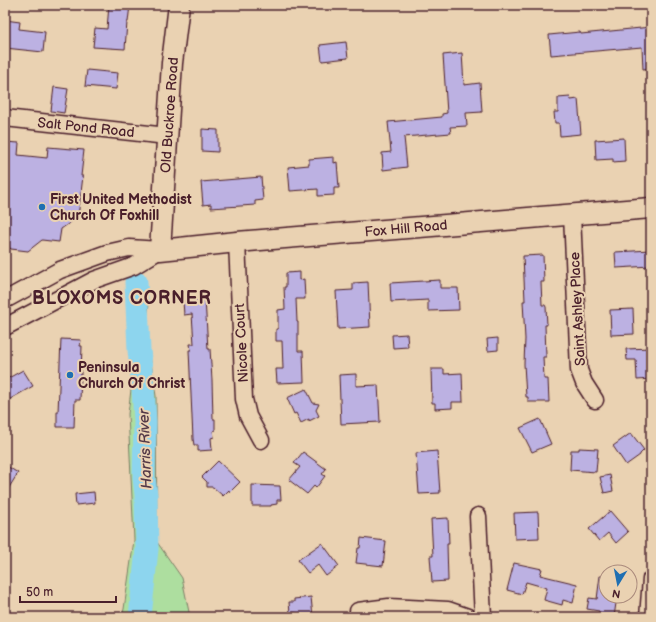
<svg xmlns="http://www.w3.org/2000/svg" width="656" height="622" viewBox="0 0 656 622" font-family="'Balsamiq Sans',sans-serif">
  <rect width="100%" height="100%" fill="#ead2b2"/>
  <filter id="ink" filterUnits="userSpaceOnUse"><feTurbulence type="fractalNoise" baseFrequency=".025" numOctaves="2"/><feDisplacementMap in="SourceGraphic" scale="8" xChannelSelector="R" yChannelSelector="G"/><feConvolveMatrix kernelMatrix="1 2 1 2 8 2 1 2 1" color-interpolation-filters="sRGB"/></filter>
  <g filter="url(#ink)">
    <!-- green -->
    <path fill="#adde9f" stroke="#7c7e65" d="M 143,283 L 149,304 L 146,328 L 156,396 L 157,542 L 182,578 L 190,617 L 122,617 L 124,609 L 134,540 L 128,414 L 135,357 L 129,291 Z"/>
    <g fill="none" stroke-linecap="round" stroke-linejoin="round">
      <!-- river -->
      <path stroke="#8dd5ee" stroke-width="23" d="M 136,282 L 139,350 L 143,388 L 145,422 L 144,477 L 146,495 L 147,549 L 140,617"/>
    </g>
    <!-- building -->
    <g fill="#bcb1e2" stroke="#4a1f2b">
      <path d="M 109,5 L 130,5 L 128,22 L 127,22 L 125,49 L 93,47 L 95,28 L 107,29 Z"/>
      <path d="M 5,20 L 20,22 L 19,29 L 45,32 L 43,52 L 5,48 Z"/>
      <path d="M 651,27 L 651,68 L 643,69 L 642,47 L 551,55 L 549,35 L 580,32 L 581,34 Z"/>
      <path d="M 346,42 L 348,58 L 322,61 L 320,45 Z"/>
      <path d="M 462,53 L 464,85 L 480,83 L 482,112 L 466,113 L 467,126 L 450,127 L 451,133 L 404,137 L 407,167 L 383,170 L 382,153 L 391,152 L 388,122 L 442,117 L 442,114 L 447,113 L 443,55 Z"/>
      <path d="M 87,70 L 118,73 L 116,89 L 85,86 Z"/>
      <path d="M 54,87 L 68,89 L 64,113 L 51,111 Z"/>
      <path d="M 570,97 L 571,100 L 578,99 L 581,134 L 560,136 L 559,123 L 555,123 L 554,112 L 558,112 L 558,98 Z"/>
      <path d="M 202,129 L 218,130 L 218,152 L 202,151 Z"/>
      <path d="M 624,138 L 625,161 L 613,162 L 613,159 L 596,160 L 595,140 Z"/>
      <path d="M 5,142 L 19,143 L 18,155 L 47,158 L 48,147 L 84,150 L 81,176 L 83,176 L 78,217 L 61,229 L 59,242 L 42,240 L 28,251 L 11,249 L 9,247 L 5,246 Z"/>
      <path d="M 334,157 L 334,163 L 337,162 L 339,188 L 334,188 L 334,195 L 318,196 L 318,189 L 290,191 L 288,167 L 309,165 L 309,159 Z"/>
      <path d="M 261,177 L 263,200 L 255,201 L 255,205 L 211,208 L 211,204 L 203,205 L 201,182 Z"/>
      <path d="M 651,250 L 651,266 L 616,268 L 615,252 Z"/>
      <path d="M 543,255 L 544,282 L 541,282 L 542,305 L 545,305 L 546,307 L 547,325 L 545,325 L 546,357 L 543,357 L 544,379 L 548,379 L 549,402 L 528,402 L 528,397 L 526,397 L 524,364 L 525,339 L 523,301 L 525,301 L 523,256 Z"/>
      <path d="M 300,272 L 300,280 L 304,279 L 305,299 L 296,299 L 297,322 L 298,322 L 298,351 L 303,351 L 304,382 L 277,383 L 276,369 L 283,369 L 282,341 L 276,341 L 276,329 L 278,329 L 278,310 L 285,309 L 284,287 L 286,287 L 286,273 Z"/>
      <path d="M 440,280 L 440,288 L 458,288 L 459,310 L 428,311 L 428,300 L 391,302 L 390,283 Z"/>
      <path d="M 368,282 L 370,327 L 338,329 L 336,291 L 353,290 L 353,283 Z"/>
      <path d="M 205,299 L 208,349 L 210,349 L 212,380 L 213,419 L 215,419 L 215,430 L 213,431 L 214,437 L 211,438 L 212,450 L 198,451 L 198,445 L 194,445 L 193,439 L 189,350 L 191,350 L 190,344 L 194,344 L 192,314 L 184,315 L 183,301 Z"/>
      <path d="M 633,309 L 634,334 L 611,335 L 610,310 Z"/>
      <path d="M 407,334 L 408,347 L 393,348 L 392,335 Z"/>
      <path d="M 498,338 L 498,350 L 488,351 L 487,339 Z"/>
      <path d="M 61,339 L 81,340 L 80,346 L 82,346 L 80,400 L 75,400 L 74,427 L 57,427 L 57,412 L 58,412 Z"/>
      <path d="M 651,348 L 651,379 L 637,380 L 636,360 L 627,360 L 626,349 Z"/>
      <path d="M 431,369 L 444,369 L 444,374 L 462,373 L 463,402 L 452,402 L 452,408 L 435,409 L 435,403 L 432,403 Z"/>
      <path d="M 23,370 L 33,386 L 5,402 L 5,380 Z"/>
      <path d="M 356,374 L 356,386 L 378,385 L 380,422 L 341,424 L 339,375 Z"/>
      <path d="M 306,389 L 313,403 L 319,404 L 316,410 L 319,416 L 309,421 L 309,419 L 301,423 L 296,413 L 294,414 L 287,398 Z"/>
      <path d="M 540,419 L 551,444 L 532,452 L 520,428 Z"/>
      <path d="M 631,433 L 644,450 L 640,454 L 640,455 L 626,465 L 613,446 Z"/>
      <path d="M 579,448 L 598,449 L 596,472 L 570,470 L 571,450 L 579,450 Z"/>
      <path d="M 437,451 L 440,493 L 419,494 L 416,453 Z"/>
      <path d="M 303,452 L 326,469 L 322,474 L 325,476 L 316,488 L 314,486 L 307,494 L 289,480 L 300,467 L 294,463 Z"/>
      <path d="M 218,461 L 240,482 L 230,492 L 229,490 L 223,496 L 213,487 L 207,487 L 207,482 L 202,477 Z"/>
      <path d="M 5,465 L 18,473 L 5,494 Z"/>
      <path d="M 610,475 L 613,491 L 604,493 L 600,477 Z"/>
      <path d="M 252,485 L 280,486 L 281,500 L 277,500 L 277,504 L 271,505 L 271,506 L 252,506 Z"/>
      <path d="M 94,492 L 95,503 L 76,505 L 75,494 Z"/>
      <path d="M 610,511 L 628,532 L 616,543 L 608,533 L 599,541 L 589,529 Z"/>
      <path d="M 538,512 L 539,538 L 515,539 L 514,513 Z"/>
      <path d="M 448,518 L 449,544 L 447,544 L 448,581 L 432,582 L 430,556 L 433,556 L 431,519 Z"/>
      <path d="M 361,538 L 386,541 L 383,566 L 356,563 L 358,548 L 360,548 Z"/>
      <path d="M 322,543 L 339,566 L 326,576 L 318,565 L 308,573 L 298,560 Z"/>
      <path d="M 514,563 L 542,569 L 540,575 L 577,584 L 573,603 L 563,600 L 562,605 L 544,600 L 547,588 L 526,582 L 522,594 L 507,590 Z"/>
      <path d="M 600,576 L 606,577 L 606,596 L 617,596 L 614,617 L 599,616 L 599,611 L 587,609 L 589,598 L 597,599 Z"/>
      <path d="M 311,597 L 313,617 L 297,617 L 296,613 L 290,613 L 289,602 L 294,602 L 294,599 Z"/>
    </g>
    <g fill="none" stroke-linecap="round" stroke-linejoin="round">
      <defs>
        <g id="minor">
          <path d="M 5,118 L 167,136"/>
          <path d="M 572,215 L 579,370 L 584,383 L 595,400"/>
          <path d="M 237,242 L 244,399 L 248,416 L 261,440"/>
          <path d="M 5,300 L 60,270 L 107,253 L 129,248 L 160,250"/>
          <path d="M 5,327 L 94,280 L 134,266 L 160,250"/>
          <path d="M 478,516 L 483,617"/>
          <path d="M 358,611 L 389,607 L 448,610 L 468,617"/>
          <path d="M 648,617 L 651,579"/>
        </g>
        <path id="major" d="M 179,5 L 172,63 L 160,250 L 237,242 L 651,208"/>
      </defs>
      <!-- minor casing -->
      <use href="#minor" stroke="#4a1f2b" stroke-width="19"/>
      <!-- major casing -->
      <use href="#major" stroke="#4a1f2b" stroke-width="23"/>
      <!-- minor -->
      <use href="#minor" stroke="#ead2b2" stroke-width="16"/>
      <!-- major -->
      <use href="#major" stroke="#ead2b2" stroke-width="20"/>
    </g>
  </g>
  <!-- markers -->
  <g fill="#1f6fb2" stroke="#ead2b2" stroke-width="1.5">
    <circle cx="42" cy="207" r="4"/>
    <circle cx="70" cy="375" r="4"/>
  </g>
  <g text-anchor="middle" stroke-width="4" stroke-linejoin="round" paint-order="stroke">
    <!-- street labels -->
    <g font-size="14" fill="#4a1f2b" stroke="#ead2b2">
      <text transform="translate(169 115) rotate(-86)" y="5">Old Buckroe Road</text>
      <text transform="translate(86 127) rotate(6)" y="5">Salt Pond Road</text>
      <text transform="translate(406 228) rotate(-5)" y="5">Fox Hill Road</text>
      <text transform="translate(577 309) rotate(-93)" y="5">Saint Ashley Place</text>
      <text transform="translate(241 343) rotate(-93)" y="5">Nicole Court</text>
    </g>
    <!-- poi labels -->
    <g font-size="14" font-weight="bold" fill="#4a1f2b" stroke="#ead2b2" text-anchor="start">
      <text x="50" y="204">First United Methodist<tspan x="50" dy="16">Church Of Foxhill</tspan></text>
      <text x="78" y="372">Peninsula<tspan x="78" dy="16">Church Of Christ</tspan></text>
    </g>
    <!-- water labels -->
    <g font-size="15" font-style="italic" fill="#543a48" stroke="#ead2b2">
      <text transform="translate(145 449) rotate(-92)" y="5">Harris River</text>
    </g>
    <!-- district labels -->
    <g font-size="18" font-weight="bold" letter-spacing="1" fill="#4a1f2b" stroke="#ead2b2">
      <text x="122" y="304">BLOXOMS CORNER</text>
    </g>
  </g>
  <!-- margin -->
  <rect width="656" height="622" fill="none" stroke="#ead2b2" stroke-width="20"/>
  <rect x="10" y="10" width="636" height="602" fill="none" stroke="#4a1f2b" stroke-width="1.5" filter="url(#ink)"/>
  <!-- north arrow -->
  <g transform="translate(618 584) rotate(190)"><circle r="19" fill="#ead2b2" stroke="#aa8a7c"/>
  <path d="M0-3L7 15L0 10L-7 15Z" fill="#1f6fb2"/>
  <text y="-6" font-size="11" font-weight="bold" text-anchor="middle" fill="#4a1f2b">N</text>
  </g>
  <!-- scale -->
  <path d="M20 596v6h96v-6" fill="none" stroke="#4a1f2b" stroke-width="2"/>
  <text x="26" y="596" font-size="12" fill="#4a1f2b" stroke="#ead2b2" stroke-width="3" paint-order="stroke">50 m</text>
</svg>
